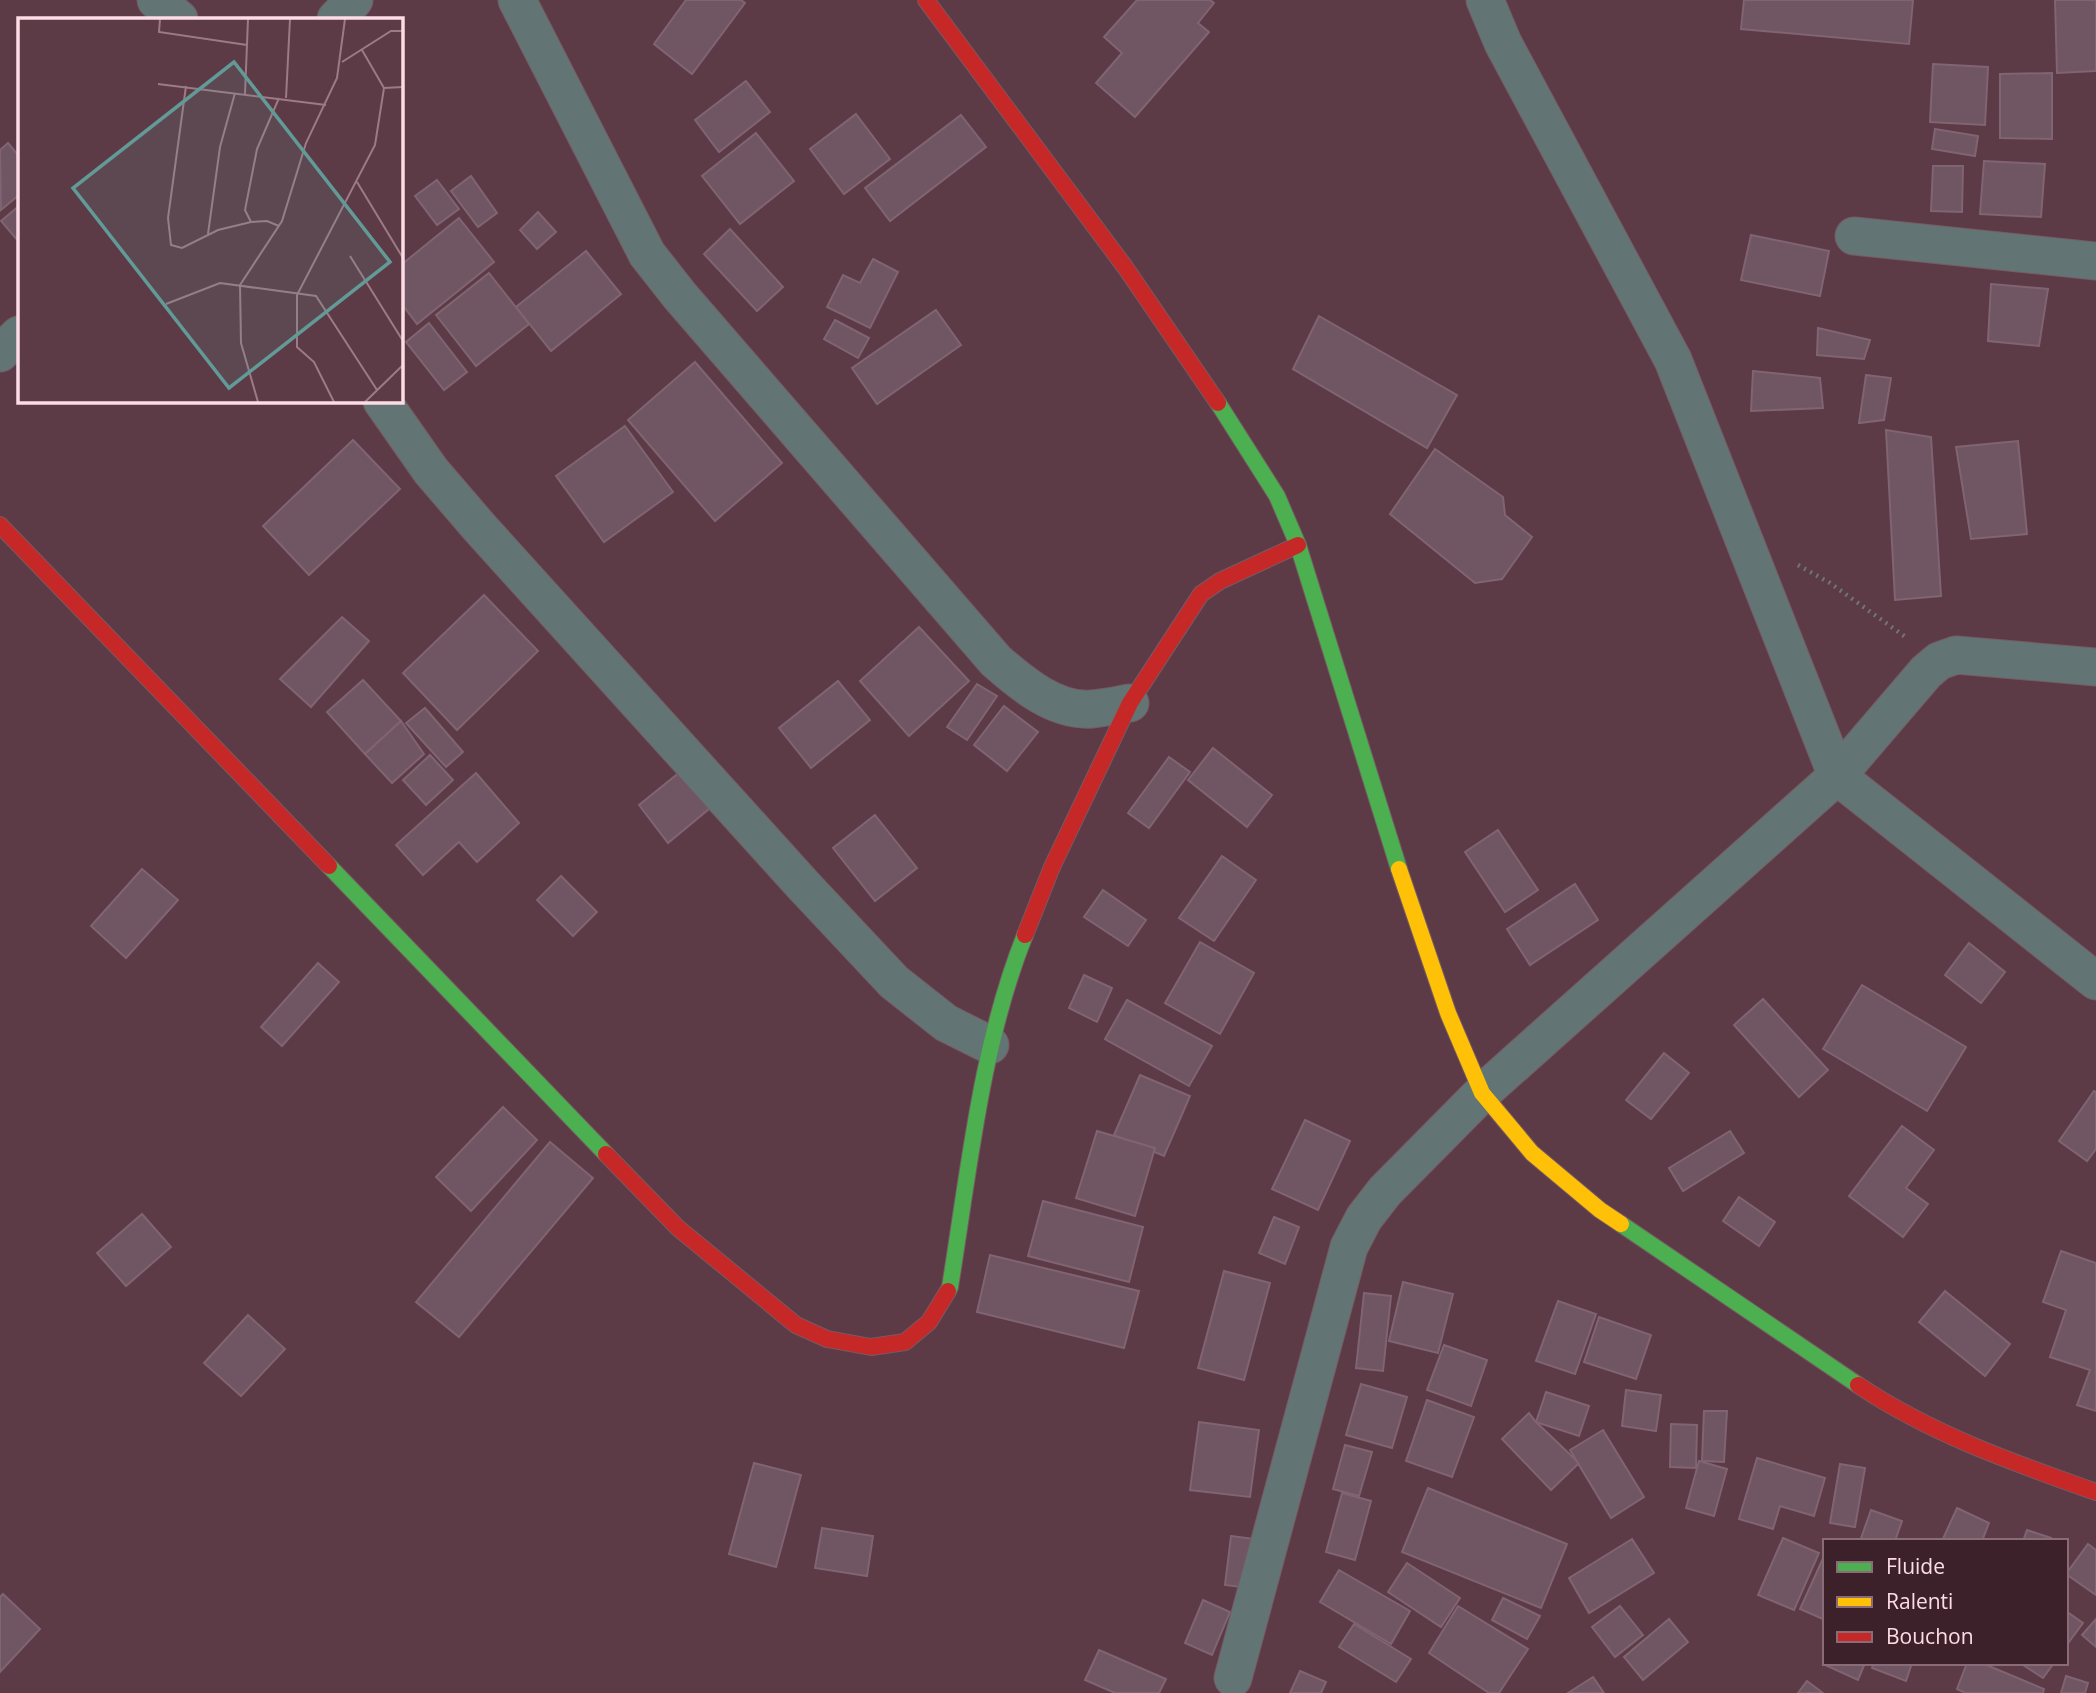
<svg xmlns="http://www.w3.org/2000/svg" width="2096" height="1693" viewBox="0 0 2096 1693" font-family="'Open Sans',sans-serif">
  <rect width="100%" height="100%" fill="#5c3a46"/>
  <!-- building -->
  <g fill="#705562" stroke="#806471" stroke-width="2">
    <path d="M 686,0 L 741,0 L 745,3 L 692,74 L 654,44 Z"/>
    <path d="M 1137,0 L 1210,0 L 1214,3 L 1198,23 L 1209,32 L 1135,117 L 1096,83 L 1122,53 L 1104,37 Z"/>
    <path d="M 1744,0 L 1913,0 L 1909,44 L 1741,29 Z"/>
    <path d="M 2055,0 L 2096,0 L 2096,71 L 2057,73 Z"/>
    <path d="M 1933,64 L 1988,67 L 1985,125 L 1930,122 Z"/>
    <path d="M 2052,73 L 2052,139 L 2000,138 L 2000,74 Z"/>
    <path d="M 746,81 L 770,112 L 719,152 L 695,120 Z"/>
    <path d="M 856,114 L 890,159 L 844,194 L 810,149 Z"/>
    <path d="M 961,115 L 986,147 L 890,221 L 865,188 Z"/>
    <path d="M 1935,129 L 1978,136 L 1975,156 L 1932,149 Z"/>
    <path d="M 756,133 L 794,181 L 740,224 L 702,176 Z"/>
    <path d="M 8,143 L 19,156 L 19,195 L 1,210 L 0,150 Z"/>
    <path d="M 1984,161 L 2045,164 L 2041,217 L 1980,214 Z"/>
    <path d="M 1933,166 L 1963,166 L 1962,212 L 1931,211 Z"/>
    <path d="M 471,176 L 497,213 L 478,227 L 451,191 Z"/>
    <path d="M 437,180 L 459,209 L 437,225 L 415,196 Z"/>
    <path d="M 19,206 L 19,242 L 1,221 Z"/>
    <path d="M 538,212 L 556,232 L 537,249 L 520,230 Z"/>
    <path d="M 459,218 L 494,262 L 417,324 L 401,303 L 401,265 Z"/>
    <path d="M 730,229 L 783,287 L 757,311 L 704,254 Z"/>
    <path d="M 1751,235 L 1829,251 L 1820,296 L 1741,280 Z"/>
    <path d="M 586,251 L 621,294 L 551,351 L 516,307 Z"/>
    <path d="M 873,259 L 898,272 L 870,328 L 827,307 L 843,275 L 860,283 Z"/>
    <path d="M 489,273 L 529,324 L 476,366 L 436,315 Z"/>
    <path d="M 1991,284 L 2048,289 L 2039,346 L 1988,341 Z"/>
    <path d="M 936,310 L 961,345 L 877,404 L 852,368 Z"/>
    <path d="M 1319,316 L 1457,395 L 1427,448 L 1293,369 Z"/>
    <path d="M 835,320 L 869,338 L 858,358 L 824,339 Z"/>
    <path d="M 429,323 L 467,372 L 444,390 L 406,342 Z"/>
    <path d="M 1818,328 L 1870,340 L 1864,359 L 1817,355 Z"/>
    <path d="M 695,362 L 782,463 L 715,521 L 628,420 Z"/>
    <path d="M 1753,371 L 1820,378 L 1823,408 L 1751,411 Z"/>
    <path d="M 1866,375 L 1891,378 L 1884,420 L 1859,423 Z"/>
    <path d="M 625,426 L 673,492 L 604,542 L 556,476 Z"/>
    <path d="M 1886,430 L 1931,437 L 1941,596 L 1895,600 Z"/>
    <path d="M 353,440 L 400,489 L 309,575 L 263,526 Z"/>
    <path d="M 2018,441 L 2027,534 L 1971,539 L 1956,447 Z"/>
    <path d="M 1435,449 L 1503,497 L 1505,515 L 1532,537 L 1502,579 L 1475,583 L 1390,514 Z"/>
    <path d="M 484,595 L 538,651 L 457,730 L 403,673 Z"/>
    <path d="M 342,617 L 369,641 L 311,707 L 280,679 Z"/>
    <path d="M 919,627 L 969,681 L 909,736 L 860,681 Z"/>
    <path d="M 363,680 L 401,721 L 365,754 L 327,712 Z"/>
    <path d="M 838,681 L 870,720 L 811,768 L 779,728 Z"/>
    <path d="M 977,684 L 997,696 L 967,740 L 947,727 Z"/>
    <path d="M 1004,706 L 1038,732 L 1007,771 L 974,745 Z"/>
    <path d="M 425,708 L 463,752 L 446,767 L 406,723 Z"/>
    <path d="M 401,721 L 424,754 L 392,783 L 365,754 Z"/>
    <path d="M 1213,748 L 1272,795 L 1247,827 L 1188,780 Z"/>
    <path d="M 430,755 L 453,780 L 426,805 L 403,780 Z"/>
    <path d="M 1169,757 L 1190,772 L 1149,828 L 1128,813 Z"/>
    <path d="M 680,772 L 709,809 L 668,843 L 639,805 Z"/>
    <path d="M 476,773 L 519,823 L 477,862 L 459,842 L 423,875 L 396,845 Z"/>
    <path d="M 875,815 L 917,868 L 875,901 L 833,848 Z"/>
    <path d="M 1498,830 L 1538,890 L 1505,912 L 1465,852 Z"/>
    <path d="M 1222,856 L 1256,880 L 1214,941 L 1179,918 Z"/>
    <path d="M 142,869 L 178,900 L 126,958 L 91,926 Z"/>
    <path d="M 561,876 L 597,912 L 573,936 L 537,900 Z"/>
    <path d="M 1575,884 L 1598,920 L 1530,965 L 1507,929 Z"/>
    <path d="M 1103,890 L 1146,920 L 1128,946 L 1084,917 Z"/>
    <path d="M 1200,942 L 1254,973 L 1220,1034 L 1165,1003 Z"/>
    <path d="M 1969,943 L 2005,972 L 1981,1003 L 1945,975 Z"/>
    <path d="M 318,963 L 339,982 L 282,1046 L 261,1027 Z"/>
    <path d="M 1084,975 L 1112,988 L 1097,1022 L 1069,1008 Z"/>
    <path d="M 1862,985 L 1966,1047 L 1927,1111 L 1823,1049 Z"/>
    <path d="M 1763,999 L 1828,1070 L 1799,1097 L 1734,1025 Z"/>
    <path d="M 1127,1000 L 1212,1046 L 1189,1086 L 1105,1039 Z"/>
    <path d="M 1664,1053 L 1689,1073 L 1651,1119 L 1626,1100 Z"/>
    <path d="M 1140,1075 L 1190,1096 L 1164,1156 L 1114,1135 Z"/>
    <path d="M 2094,1091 L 2096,1092 L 2096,1149 L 2087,1161 L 2059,1141 Z"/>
    <path d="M 503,1107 L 537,1140 L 471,1211 L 436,1177 Z"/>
    <path d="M 1305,1120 L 1350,1141 L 1318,1210 L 1272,1189 Z"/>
    <path d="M 1902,1126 L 1934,1150 L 1906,1188 L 1928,1204 L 1903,1237 L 1849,1196 Z"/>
    <path d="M 1097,1131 L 1155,1148 L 1135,1216 L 1076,1198 Z"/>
    <path d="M 1730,1131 L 1744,1153 L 1683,1191 L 1669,1168 Z"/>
    <path d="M 550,1142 L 593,1178 L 459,1337 L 416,1302 Z"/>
    <path d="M 1739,1197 L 1775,1222 L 1759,1246 L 1723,1221 Z"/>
    <path d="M 1043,1201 L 1143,1227 L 1129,1282 L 1028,1256 Z"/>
    <path d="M 142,1214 L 171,1247 L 126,1286 L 97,1253 Z"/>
    <path d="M 1274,1217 L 1299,1227 L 1285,1264 L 1259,1253 Z"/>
    <path d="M 2061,1251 L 2096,1263 L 2096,1411 L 2077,1405 L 2090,1370 L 2050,1357 L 2066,1310 L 2043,1302 Z"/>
    <path d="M 990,1255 L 1139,1291 L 1124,1348 L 977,1312 Z"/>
    <path d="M 1224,1271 L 1270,1283 L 1244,1380 L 1198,1368 Z"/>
    <path d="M 1403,1282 L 1453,1294 L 1438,1353 L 1389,1341 Z"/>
    <path d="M 1945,1291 L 2010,1344 L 1985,1376 L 1919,1322 Z"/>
    <path d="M 1364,1293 L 1391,1296 L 1383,1371 L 1356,1368 Z"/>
    <path d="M 1558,1301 L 1596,1314 L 1575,1374 L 1536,1361 Z"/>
    <path d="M 248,1315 L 285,1349 L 241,1396 L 204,1363 Z"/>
    <path d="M 1599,1317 L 1651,1335 L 1636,1379 L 1584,1362 Z"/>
    <path d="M 1444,1345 L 1487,1360 L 1471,1406 L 1427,1390 Z"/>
    <path d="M 1361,1384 L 1407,1397 L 1392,1448 L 1346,1435 Z"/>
    <path d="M 1626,1390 L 1661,1395 L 1656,1431 L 1622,1426 Z"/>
    <path d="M 1546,1392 L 1589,1406 L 1579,1436 L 1536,1422 Z"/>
    <path d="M 1427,1400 L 1474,1417 L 1452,1477 L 1406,1461 Z"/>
    <path d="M 1704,1411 L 1727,1411 L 1724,1462 L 1702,1461 Z"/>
    <path d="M 1529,1413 L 1536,1422 L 1579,1463 L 1551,1490 L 1502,1439 Z"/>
    <path d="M 1199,1422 L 1259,1430 L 1250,1497 L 1190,1490 Z"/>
    <path d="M 1671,1424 L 1697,1425 L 1696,1468 L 1670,1467 Z"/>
    <path d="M 1603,1430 L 1644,1497 L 1611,1518 L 1570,1450 Z"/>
    <path d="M 1345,1445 L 1372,1452 L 1359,1496 L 1333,1489 Z"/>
    <path d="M 1757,1458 L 1825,1478 L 1814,1516 L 1780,1506 L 1773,1529 L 1739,1519 Z"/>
    <path d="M 1699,1461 L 1727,1469 L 1714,1516 L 1686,1508 Z"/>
    <path d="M 754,1463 L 801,1475 L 776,1567 L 729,1554 Z"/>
    <path d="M 1840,1464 L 1865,1468 L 1855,1527 L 1830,1523 Z"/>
    <path d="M 1428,1488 L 1567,1544 L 1541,1608 L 1402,1552 Z"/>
    <path d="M 1342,1493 L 1371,1501 L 1355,1560 L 1326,1552 Z"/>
    <path d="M 1957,1508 L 1989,1523 L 1982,1541 L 1942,1541 Z"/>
    <path d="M 1871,1510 L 1902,1521 L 1895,1541 L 1860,1541 Z"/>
    <path d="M 822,1528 L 873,1536 L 867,1576 L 815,1568 Z"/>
    <path d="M 2027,1530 L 2051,1538 L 2050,1541 L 2023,1541 Z"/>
    <path d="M 1231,1536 L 1255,1539 L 1248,1588 L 1225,1585 Z"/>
    <path d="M 1783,1538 L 1819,1553 L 1794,1610 L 1758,1595 Z"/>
    <path d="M 1632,1539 L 1654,1573 L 1589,1613 L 1569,1578 Z"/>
    <path d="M 2088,1544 L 2096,1550 L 2096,1595 L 2066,1574 Z"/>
    <path d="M 1825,1554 L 1825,1620 L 1800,1609 Z"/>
    <path d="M 1407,1563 L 1460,1598 L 1441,1627 L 1388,1592 Z"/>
    <path d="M 1339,1570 L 1410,1611 L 1391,1644 L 1320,1602 Z"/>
    <path d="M 3,1594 L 40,1629 L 0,1672 L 0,1597 Z"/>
    <path d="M 1503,1598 L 1540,1616 L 1527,1639 L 1492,1620 Z"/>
    <path d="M 1203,1600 L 1230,1612 L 1212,1655 L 1185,1643 Z"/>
    <path d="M 1458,1606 L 1528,1649 L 1499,1693 L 1489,1693 L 1429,1653 Z"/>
    <path d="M 1620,1606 L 1643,1635 L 1615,1657 L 1592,1627 Z"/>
    <path d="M 2066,1611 L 2083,1623 L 2066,1646 Z"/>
    <path d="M 1669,1619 L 1688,1642 L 1643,1680 L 1624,1657 Z"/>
    <path d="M 2096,1619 L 2096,1647 L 2082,1635 Z"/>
    <path d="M 1354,1624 L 1411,1659 L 1396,1682 L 1339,1647 Z"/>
    <path d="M 1099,1650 L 1166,1679 L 1159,1693 L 1115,1693 L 1085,1680 Z"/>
    <path d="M 1825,1661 L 1825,1663 L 1865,1663 L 1858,1680 L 1823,1664 Z"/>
    <path d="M 1874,1663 L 1912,1663 L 1906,1681 L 1872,1668 Z"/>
    <path d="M 1967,1663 L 1982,1663 L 2044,1689 L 2043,1693 L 1965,1693 L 1957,1689 Z"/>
    <path d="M 2020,1663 L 2054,1663 L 2043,1678 Z"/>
    <path d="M 1300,1671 L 1326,1682 L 1321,1693 L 1290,1693 Z"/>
    <path d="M 2066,1676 L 2088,1683 L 2085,1693 L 2061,1693 Z"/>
    <path d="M 1593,1677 L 1604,1693 L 1568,1693 Z"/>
    <path d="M 1807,1681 L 1823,1693 L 1798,1693 Z"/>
  </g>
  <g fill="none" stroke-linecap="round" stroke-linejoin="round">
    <defs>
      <g id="street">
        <path d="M 156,0 L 179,19"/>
        <path d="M 517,0 L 647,254 L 680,296 L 996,661 C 1022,684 1056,712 1092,709 C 1105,708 1118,705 1130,703"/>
        <path d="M 1485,0 L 1503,43 L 1673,360 L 1837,776 L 2096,981"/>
        <path d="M 336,19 L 354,0"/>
        <path d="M 1854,236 L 2096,261"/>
        <path d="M 0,353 L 19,335"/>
        <path d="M 382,401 L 431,471 L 480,528 L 803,885 L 894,982 L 946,1023 L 990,1045"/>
        <path d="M 1233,1678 L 1349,1247 L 1364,1218 L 1385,1191 L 1482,1093 L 1837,776 L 1926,672 L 1939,661 L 1956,655 L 2096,667"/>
      </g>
      <g id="fast">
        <path d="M 1218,403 L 1277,496 L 1298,545 L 1399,869"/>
        <path d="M 329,866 L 606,1154"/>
        <path d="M 1621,1224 L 1858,1385"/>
        <path d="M 948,1291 L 950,1287 C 969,1170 981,1045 1025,935"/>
      </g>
      <path id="slow" d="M 1399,869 L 1448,1013 L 1482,1093 L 1532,1153 L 1600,1210 L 1621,1224"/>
      <g id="jam">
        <path d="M 926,0 L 1125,267 L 1218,403"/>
        <path d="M 0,525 L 329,866"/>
        <path d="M 1025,935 L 1052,867 L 1130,703 L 1201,594 L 1220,581 L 1298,545"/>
        <path d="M 606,1154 L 678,1228 L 796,1325 L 827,1339 L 871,1347 L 905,1342 L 929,1322 L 948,1291"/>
        <path d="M 1858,1385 C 1931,1434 2014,1463 2096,1492"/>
      </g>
    </defs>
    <!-- street casing -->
    <use href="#street" stroke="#765a63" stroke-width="39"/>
    <!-- fast casing -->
    <use href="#fast" stroke="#765a63" stroke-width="18"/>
    <!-- slow casing -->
    <use href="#slow" stroke="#765a63" stroke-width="18"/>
    <!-- jam casing -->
    <use href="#jam" stroke="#765a63" stroke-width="18"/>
    <!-- path -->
    <path stroke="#6f7678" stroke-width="4.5" stroke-dasharray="2 5" stroke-linecap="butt" d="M 1798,565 L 1830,583 L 1907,638"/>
    <!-- street -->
    <use href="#street" stroke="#627574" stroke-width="37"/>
    <!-- fast -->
    <use href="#fast" stroke="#4caf50" stroke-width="16"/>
    <!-- slow -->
    <use href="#slow" stroke="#ffc107" stroke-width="16"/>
    <!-- jam -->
    <use href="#jam" stroke="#c62828" stroke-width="16"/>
  </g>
  <!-- overview -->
  <g transform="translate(18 18)">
    <rect width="385" height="385" fill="#5c3a46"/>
    <path fill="none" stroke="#9c7b86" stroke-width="2" d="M 142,1 L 141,14 L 229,27M 344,32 L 366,70 L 385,69M 324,44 L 373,13 L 385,13M 140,66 L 308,87M 168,68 L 150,200 L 153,227 L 164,230 L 200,212 L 233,204 L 249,203 L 261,208M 227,76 L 230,1M 268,80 L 272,1M 339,164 L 385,240M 233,204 L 227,192 L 239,131 L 261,80M 190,216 L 202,129 L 217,75M 332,238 L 385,323M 148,286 L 202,265 L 298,278 L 359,372M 240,384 L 223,325 L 222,267 L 264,203 L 288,125 L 319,60 L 327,1M 316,384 L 296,344 L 279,329 L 279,277 L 357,127 L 366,70M 347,384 L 385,347"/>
    <path fill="#629a98" fill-opacity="0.15" stroke="#629a98" stroke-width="3.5" d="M 216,44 L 372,244 L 211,370 L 55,170 Z"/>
    <rect width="385" height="385" fill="none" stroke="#fcdce5" stroke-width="3.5"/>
  </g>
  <!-- legend -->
  <rect x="1823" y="1539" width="245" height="126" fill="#3d212a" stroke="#896c75" stroke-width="2"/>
  <rect x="1837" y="1562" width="35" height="10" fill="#4caf50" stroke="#896c75" stroke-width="2"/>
  <text x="1886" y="1574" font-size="21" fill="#fcdce5">Fluide</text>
  <rect x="1837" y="1597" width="35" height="10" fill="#ffc107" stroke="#896c75" stroke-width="2"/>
  <text x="1886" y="1609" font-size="21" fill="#fcdce5">Ralenti</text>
  <rect x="1837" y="1632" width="35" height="10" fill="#c62828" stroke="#896c75" stroke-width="2"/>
  <text x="1886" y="1644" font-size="21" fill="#fcdce5">Bouchon</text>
</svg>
